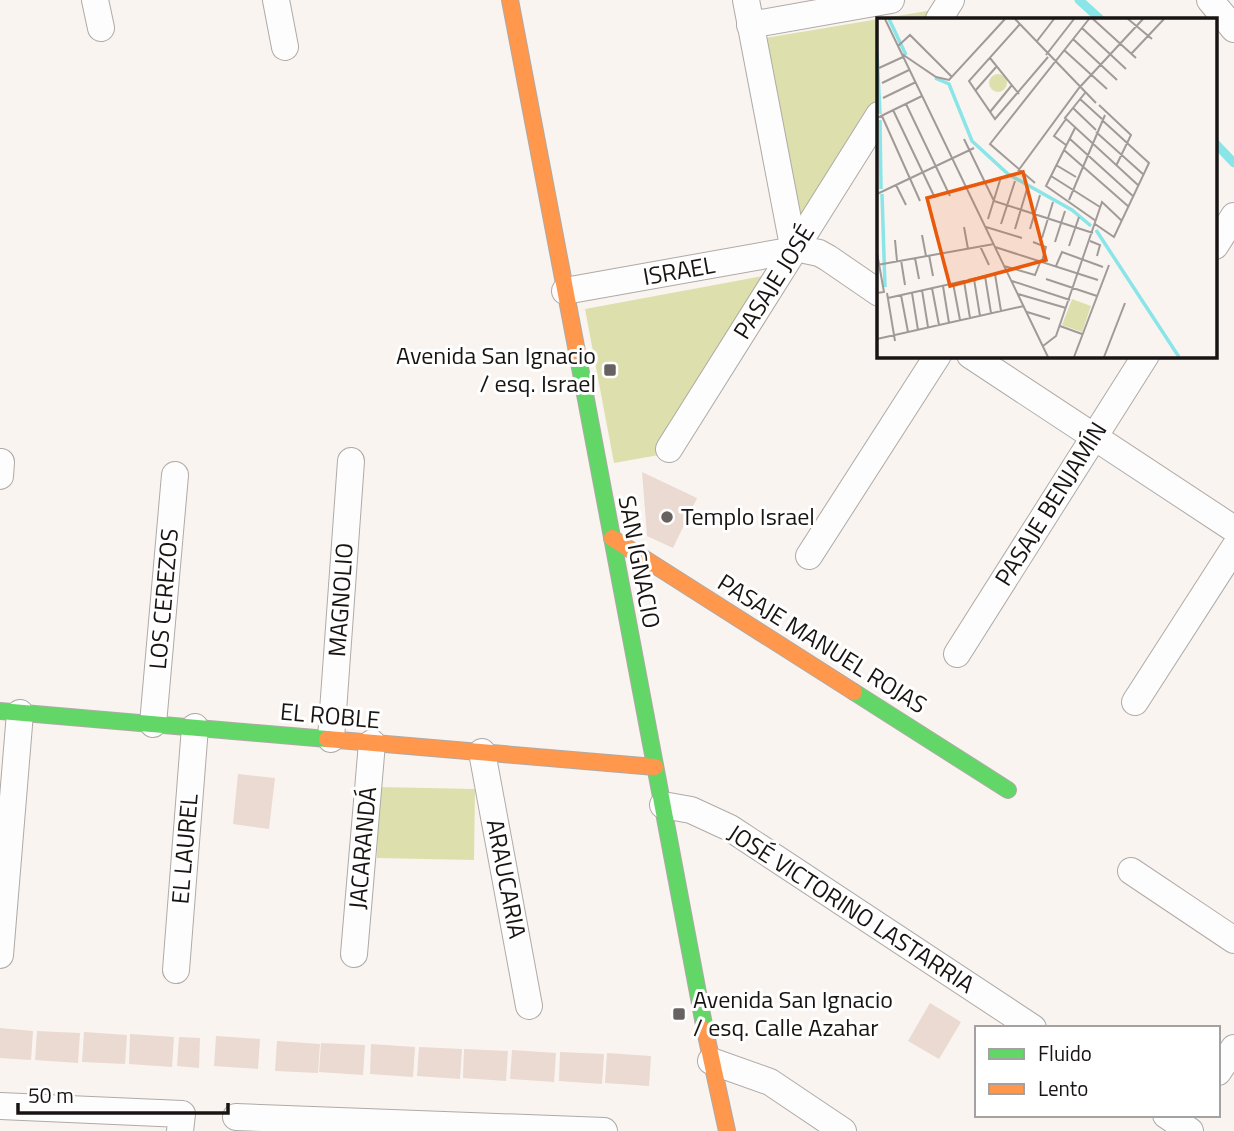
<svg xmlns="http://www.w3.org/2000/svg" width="1234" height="1131" viewBox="0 0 1234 1131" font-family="'Titillium Web',sans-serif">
  <rect width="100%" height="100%" fill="#faf4f0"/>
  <!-- green -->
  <g fill="#dde0ac">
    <path d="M 939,9 L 932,19 L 879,19 L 879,98 L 792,227 L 759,39 Z"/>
    <path d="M 763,276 L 670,453 L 614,463 L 585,309 Z"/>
    <path d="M 378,787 L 475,789 L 474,860 L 377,858 Z"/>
  </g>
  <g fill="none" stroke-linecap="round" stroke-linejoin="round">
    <!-- stream -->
    <g stroke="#89e5e8" stroke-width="9">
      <path d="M 1079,0 L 1100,19"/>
      <path d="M 1215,143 L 1234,163"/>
    </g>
  </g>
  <!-- building -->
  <g fill="#eadad1">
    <path d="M 642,472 L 697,498 L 673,548 L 647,536 Z"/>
    <path d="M 238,774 L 275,778 L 269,829 L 233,824 Z"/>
    <path d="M 930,1003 L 961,1022 L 939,1059 L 908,1041 Z"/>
    <path d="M 0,1028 L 33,1031 L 31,1060 L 0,1058 Z"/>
    <path d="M 37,1031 L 80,1033 L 78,1063 L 35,1060 Z"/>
    <path d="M 84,1032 L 127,1035 L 125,1064 L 82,1062 Z"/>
    <path d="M 130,1034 L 174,1037 L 172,1067 L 129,1064 Z"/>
    <path d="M 216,1036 L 260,1039 L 258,1069 L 214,1066 Z"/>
    <path d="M 179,1037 L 200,1038 L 199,1068 L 177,1066 Z"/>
    <path d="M 277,1041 L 320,1044 L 318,1073 L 275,1071 Z"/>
    <path d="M 321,1043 L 365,1045 L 363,1075 L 319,1072 Z"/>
    <path d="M 371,1044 L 415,1047 L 413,1077 L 370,1074 Z"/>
    <path d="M 419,1047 L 462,1049 L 460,1079 L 417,1076 Z"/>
    <path d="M 464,1049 L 508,1051 L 506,1081 L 463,1078 Z"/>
    <path d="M 512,1050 L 556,1053 L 554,1082 L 510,1079 Z"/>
    <path d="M 560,1052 L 604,1054 L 602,1084 L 559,1081 Z"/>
    <path d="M 607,1053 L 651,1056 L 649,1086 L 605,1083 Z"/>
  </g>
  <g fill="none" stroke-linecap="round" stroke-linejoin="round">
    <defs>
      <g id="street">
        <path d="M 95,0 L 101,28"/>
        <path d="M 276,0 L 285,47"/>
        <path d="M 746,0 L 794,251"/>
        <path d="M 1210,0 L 1234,29"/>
        <path d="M 939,19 L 951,0"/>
        <path d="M 750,25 L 891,0"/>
        <path d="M 1215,246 L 1234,216"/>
        <path d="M 565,291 L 800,249 L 819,253 L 828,258 L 879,293"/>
        <path d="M 970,355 L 1234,529"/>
        <path d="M 669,449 L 879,115"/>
        <path d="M 0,476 L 1,462"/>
        <path d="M 809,556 L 938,355"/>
        <path d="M 957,654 L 1146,355"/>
        <path d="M 1135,702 L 1234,548"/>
        <path d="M 153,724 L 175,475"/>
        <path d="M 331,739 L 351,461"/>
        <path d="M 482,752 L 529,1006"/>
        <path d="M 663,805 L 691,810 L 730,828 L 1033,1028"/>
        <path d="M 1131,871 L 1234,940"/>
        <path d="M 354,954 L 372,743"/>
        <path d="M 0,955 L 20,713"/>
        <path d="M 176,970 L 195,727"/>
        <path d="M 711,1061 L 770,1082 L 843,1131"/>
        <path d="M 1218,1072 L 1234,1048"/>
        <path d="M 0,1106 L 182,1114 L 180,1131"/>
        <path d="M 1166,1115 L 1190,1131"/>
        <path d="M 236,1117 L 604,1131"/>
      </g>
      <g id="fast">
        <path d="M 578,357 L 705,1030"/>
        <path d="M 854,692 L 1008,790"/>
        <path d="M 0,711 L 327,739"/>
      </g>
      <g id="slow">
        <path d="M 510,0 L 578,357"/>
        <path d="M 612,538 L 854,692"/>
        <path d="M 327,739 L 655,767"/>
        <path d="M 705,1030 L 727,1131"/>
      </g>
    </defs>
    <!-- street casing -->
    <use href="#street" stroke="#aeaaa7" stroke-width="28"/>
    <!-- fast casing -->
    <use href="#fast" stroke="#aeaaa7" stroke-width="18"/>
    <!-- slow casing -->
    <use href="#slow" stroke="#aeaaa7" stroke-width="18"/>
    <!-- street -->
    <use href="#street" stroke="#fefdfd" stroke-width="26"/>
    <!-- fast -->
    <use href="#fast" stroke="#63d668" stroke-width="16"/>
    <!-- slow -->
    <use href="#slow" stroke="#ff974d" stroke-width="16"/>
  </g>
  <!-- markers -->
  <g fill="#676260" stroke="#fff" stroke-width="2.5">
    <rect x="603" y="363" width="14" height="14" rx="3.5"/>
    <circle cx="667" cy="517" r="7"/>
    <rect x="672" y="1007" width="14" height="14" rx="3.5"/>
  </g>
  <g text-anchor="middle" stroke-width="6" stroke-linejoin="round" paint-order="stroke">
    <!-- street labels -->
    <g font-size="24" fill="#181413" stroke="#fff">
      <text transform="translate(679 271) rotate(-10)" y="8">ISRAEL</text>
      <text transform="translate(774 282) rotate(-58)" y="8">PASAJE JOSÉ</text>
      <text transform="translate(1051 504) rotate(-58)" y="8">PASAJE BENJAMÍN</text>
      <text transform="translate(639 562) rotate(79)" y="8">SAN IGNACIO</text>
      <text transform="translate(164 599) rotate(-85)" y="8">LOS CEREZOS</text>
      <text transform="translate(341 600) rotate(-86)" y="8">MAGNOLIO</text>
      <text transform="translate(822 644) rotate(32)" y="8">PASAJE MANUEL ROJAS</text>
      <text transform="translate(330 716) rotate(5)" y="8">EL ROBLE</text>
      <text transform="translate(363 848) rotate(-85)" y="8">JACARANDÁ</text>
      <text transform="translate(185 849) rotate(-85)" y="8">EL LAUREL</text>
      <text transform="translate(506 879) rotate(79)" y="8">ARAUCARIA</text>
      <text transform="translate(851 909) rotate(33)" y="8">JOSÉ VICTORINO LASTARRIA</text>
    </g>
    <!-- poi labels -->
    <g font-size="24" fill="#181413" stroke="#fff" text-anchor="start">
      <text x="596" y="364" text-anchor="end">Avenida San Ignacio<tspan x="596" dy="28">/ esq. Israel</tspan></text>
      <text x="681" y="525">Templo Israel</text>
      <text x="693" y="1008">Avenida San Ignacio<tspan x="693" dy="28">/ esq. Calle Azahar</tspan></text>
    </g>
  </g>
  <!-- overview -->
  <g transform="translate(877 18)">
    <rect width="340" height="340" fill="#faf4f0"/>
    <path d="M112 65a9 9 0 1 1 18 0a9 9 0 1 1-18 0ZM 195,281 L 214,288 L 205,314 L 185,307 Z" fill="#dde0ac"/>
    <path fill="none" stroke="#89e5e8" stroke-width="3.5" d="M 12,1 L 29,37M 0,34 L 3,96M 58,60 L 72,66 L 95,123 L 131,156 L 195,192 L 214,208M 3,102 L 4,171M 5,176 L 8,269M 219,212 L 302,339"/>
    <path fill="none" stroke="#a09a98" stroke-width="2" d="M 8,1 L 171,339M 138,1 L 219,85M 216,1 L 259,40M 251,1 L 275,21M 143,6 L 92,63 L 118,101 L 171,39M 205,10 L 249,51M 196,21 L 240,62M 160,23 L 177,1M 21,28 L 33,17 L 75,59M 187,32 L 230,71M 25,36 L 59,59 L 72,62 L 128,1M 254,36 L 287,1M 169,37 L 197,1M 113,40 L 142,76M 2,50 L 26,39M 5,65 L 32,52M 98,73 L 120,48M 208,75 L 188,100 L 262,168M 6,80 L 39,64M 203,81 L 225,101M 29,86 L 73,178M 222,87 L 254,117 L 239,148M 196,90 L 219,112M 16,92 L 58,180M 113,94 L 135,67M 5,98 L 43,183M 0,100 L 45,78M 189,101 L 177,118 L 189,127M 198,110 L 169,168 L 219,203M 219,114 L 267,157M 87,121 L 117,183M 193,121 L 257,179M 187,132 L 252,189M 179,147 L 199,159M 141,153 L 202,70 L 266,1M 174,158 L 223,189M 158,165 L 113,126 L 212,1M 19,167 L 29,187M 0,176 L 97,130M 192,182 L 228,97M 117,183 L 216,215M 111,201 L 124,159M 124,206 L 138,163M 218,206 L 237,219 L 272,145 L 225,102M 87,209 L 91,231M 109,209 L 145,220M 138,211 L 150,171M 153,211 L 163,177M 45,217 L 49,238M 165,220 L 176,184M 18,222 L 20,243M 213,223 L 223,227 L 220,238M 156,224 L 169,229 L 165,243M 178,224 L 188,193M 103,228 L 112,247M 192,228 L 202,199M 118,229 L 221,262M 0,235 L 7,274 L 0,275M 52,237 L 56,258M 38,240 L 42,261M 24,242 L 28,267M 0,247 L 117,226M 127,248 L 158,257 L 164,242M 179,248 L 185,234 L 226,249M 118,256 L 124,293M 108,258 L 114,295M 97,261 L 103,298M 169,261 L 220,278M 91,262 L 130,253M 135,263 L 193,282M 76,265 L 83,302M 66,268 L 72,305M 55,270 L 62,307M 45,272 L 51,309M 10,275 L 18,323M 35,275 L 41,312M 141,276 L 189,290M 24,277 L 31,314M 11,280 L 87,263 L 93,300M 150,294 L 173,301M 183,308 L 205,316M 0,321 L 147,288M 166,328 L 179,318 L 225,184 L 245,203M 197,339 L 232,247M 227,339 L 248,285"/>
    <path fill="#e8590c" fill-opacity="0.15" stroke="#e8590c" stroke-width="3.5" d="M 146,154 L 169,242 L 73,268 L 50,180 Z"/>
    <rect width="340" height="340" fill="none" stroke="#181413" stroke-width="3.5"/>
  </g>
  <!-- legend -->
  <rect x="975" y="1026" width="245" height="91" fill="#ffffff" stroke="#a3a1a1" stroke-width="2"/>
  <rect x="989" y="1049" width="35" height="10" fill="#63d668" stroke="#a3a1a1" stroke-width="2"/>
  <text x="1038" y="1061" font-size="21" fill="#181413">Fluido</text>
  <rect x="989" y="1084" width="35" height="10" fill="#ff974d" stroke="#a3a1a1" stroke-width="2"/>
  <text x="1038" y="1096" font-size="21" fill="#181413">Lento</text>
  <!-- scale -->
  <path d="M18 1103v10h210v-10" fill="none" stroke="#181413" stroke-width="3.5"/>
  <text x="28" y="1103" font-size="21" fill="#181413" stroke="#ffffff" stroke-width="5" paint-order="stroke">50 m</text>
</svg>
